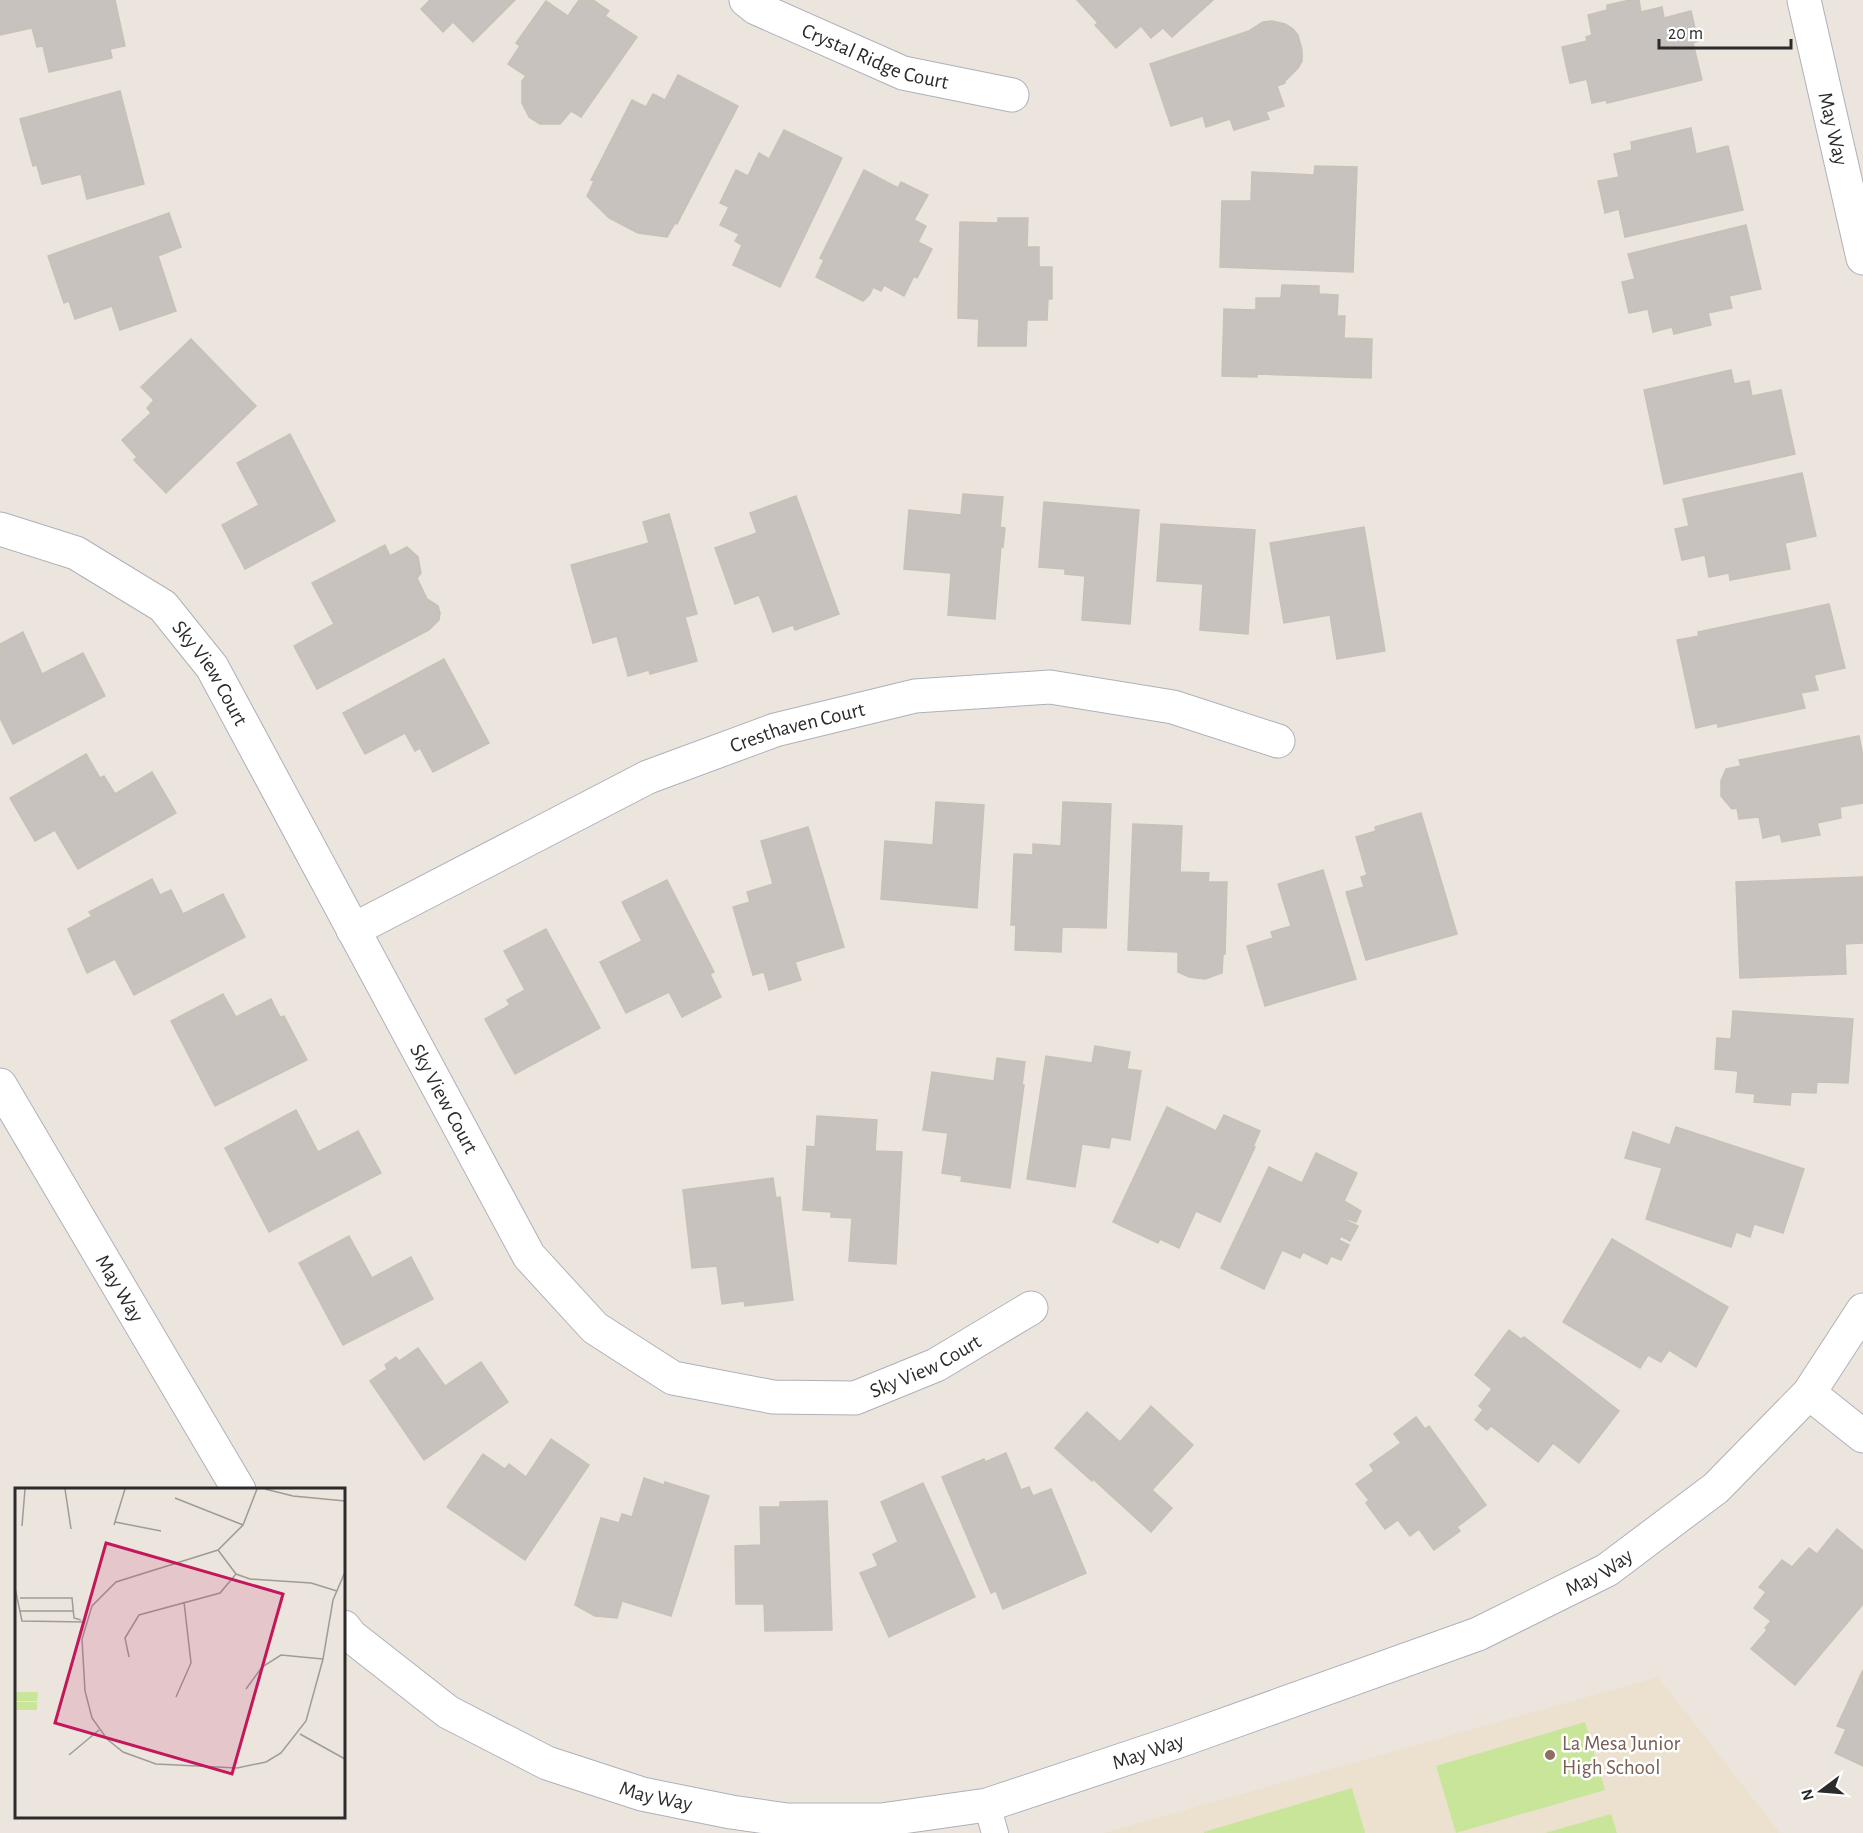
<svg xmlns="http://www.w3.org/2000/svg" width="1863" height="1833" viewBox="0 0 1863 1833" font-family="'Alegreya Sans',sans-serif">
  <rect width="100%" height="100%" fill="#ece5de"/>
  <!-- education -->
  <path fill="#ece1ce" d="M 1658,1677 L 1780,1833 L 1103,1833 Z"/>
  <!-- pitch -->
  <g fill="#c8e59a">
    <path d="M 1585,1722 L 1605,1790 L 1456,1833 L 1436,1766 Z"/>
    <path d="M 1352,1788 L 1365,1833 L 1204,1833 L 1204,1832 Z"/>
    <path d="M 1611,1814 L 1617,1833 L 1545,1833 Z"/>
  </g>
  <!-- building -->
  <g fill="#c7c2bd" stroke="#c7c1b7" stroke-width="1.5">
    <path d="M 0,0 L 115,0 L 125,46 L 110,49 L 112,58 L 49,72 L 43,46 L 37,47 L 32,28 L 0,35 Z"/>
    <path d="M 430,0 L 515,0 L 473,42 L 453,22 L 443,32 L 421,9 Z"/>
    <path d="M 579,0 L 593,0 L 609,11 L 605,16 L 637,37 L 581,117 L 571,111 L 560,124 L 540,124 L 529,117 L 522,103 L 522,81 L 526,76 L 508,64 L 520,46 L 516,43 L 546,1 L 568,16 Z"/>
    <path d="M 1077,0 L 1213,0 L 1172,37 L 1163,28 L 1151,38 L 1141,26 L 1116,48 L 1095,25 L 1098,23 Z"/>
    <path d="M 1630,0 L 1639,0 L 1641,12 L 1662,7 L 1664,18 L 1691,11 L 1698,41 L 1693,43 L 1702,80 L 1607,103 L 1606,100 L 1592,103 L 1587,80 L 1596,77 L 1570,83 L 1562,47 L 1587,41 L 1586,37 L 1592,35 L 1588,15 L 1607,10 L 1607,5 Z"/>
    <path d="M 1272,21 L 1285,24 L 1293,29 L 1298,35 L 1302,50 L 1302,61 L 1298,68 L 1285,81 L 1285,83 L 1277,86 L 1284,106 L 1266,112 L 1269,119 L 1234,130 L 1230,119 L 1206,127 L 1203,116 L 1171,126 L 1150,64 L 1249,31 L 1263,22 Z"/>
    <path d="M 678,75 L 738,106 L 677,224 L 675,223 L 667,237 L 638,233 L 609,218 L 587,196 L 594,181 L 591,180 L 632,100 L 646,107 L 653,94 L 665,100 Z"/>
    <path d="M 120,91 L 144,184 L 87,199 L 81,174 L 42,184 L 37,165 L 33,166 L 20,119 Z"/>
    <path d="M 1691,128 L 1696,154 L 1728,146 L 1743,210 L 1625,237 L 1619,209 L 1605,213 L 1598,181 L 1619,177 L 1614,154 L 1632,150 L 1631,142 Z"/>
    <path d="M 784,130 L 842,158 L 780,287 L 733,265 L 742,245 L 735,241 L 739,234 L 720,225 L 729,207 L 720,203 L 736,170 L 748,176 L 759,153 L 769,159 Z"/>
    <path d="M 1315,166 L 1357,167 L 1353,272 L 1220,267 L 1222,201 L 1251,201 L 1252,172 L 1314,175 Z"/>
    <path d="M 864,170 L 898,188 L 901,182 L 928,195 L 914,220 L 926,226 L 918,242 L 932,249 L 917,278 L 914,276 L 904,296 L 884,285 L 881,291 L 873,287 L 870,294 L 863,301 L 816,277 L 824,260 L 820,258 Z"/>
    <path d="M 169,213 L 181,247 L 158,256 L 176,311 L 120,330 L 112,306 L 75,319 L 69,301 L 64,303 L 48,256 Z"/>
    <path d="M 998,218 L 1028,218 L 1027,247 L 1039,247 L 1039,267 L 1052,267 L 1052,299 L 1048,299 L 1047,320 L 1027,320 L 1026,346 L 978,346 L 979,319 L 958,318 L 960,222 L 998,223 Z"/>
    <path d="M 1746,225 L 1761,289 L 1729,296 L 1732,308 L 1708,313 L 1711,325 L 1674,334 L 1672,327 L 1653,332 L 1648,309 L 1629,313 L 1622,282 L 1635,279 L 1628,254 Z"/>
    <path d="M 1282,285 L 1319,286 L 1319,294 L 1338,295 L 1337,316 L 1345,316 L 1344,338 L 1372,339 L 1371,378 L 1257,374 L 1257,377 L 1222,376 L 1224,309 L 1256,310 L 1256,298 L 1281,298 Z"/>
    <path d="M 191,339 L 256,406 L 166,493 L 134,460 L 137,457 L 122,440 L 151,413 L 147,408 L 154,400 L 141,387 Z"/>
    <path d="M 1731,370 L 1734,384 L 1749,381 L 1752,396 L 1781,390 L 1795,454 L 1664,484 L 1644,390 Z"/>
    <path d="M 290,434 L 335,521 L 245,569 L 222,525 L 259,505 L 237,463 Z"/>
    <path d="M 1802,473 L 1816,536 L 1785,543 L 1790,569 L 1730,580 L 1729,573 L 1709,577 L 1705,555 L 1682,560 L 1675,529 L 1689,526 L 1683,499 Z"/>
    <path d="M 963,494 L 1003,497 L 1000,527 L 1005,528 L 1003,547 L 1001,546 L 995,619 L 948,615 L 951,573 L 904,569 L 909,510 L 961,515 Z"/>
    <path d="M 796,496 L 839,614 L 795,630 L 793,625 L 773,632 L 759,595 L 735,604 L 715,548 L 757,533 L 750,513 Z"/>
    <path d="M 1044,502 L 1139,510 L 1130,624 L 1082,620 L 1085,576 L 1065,574 L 1065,569 L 1039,567 Z"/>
    <path d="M 669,514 L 697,614 L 685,617 L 697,661 L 650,674 L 649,670 L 628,676 L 617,636 L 593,643 L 571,565 L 649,543 L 643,522 Z"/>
    <path d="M 1161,524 L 1255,530 L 1248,634 L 1200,630 L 1203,584 L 1157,581 Z"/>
    <path d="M 1364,527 L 1385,651 L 1337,659 L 1330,615 L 1284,623 L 1270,543 Z"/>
    <path d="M 385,545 L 390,556 L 407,547 L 418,557 L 421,573 L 417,578 L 427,599 L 438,606 L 440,613 L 439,620 L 429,630 L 317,689 L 294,646 L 334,624 L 312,583 Z"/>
    <path d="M 1829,604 L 1845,668 L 1814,675 L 1818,690 L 1801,693 L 1805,708 L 1718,727 L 1717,723 L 1696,728 L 1677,640 L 1699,636 L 1698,632 Z"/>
    <path d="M 23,632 L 42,674 L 83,653 L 105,696 L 13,744 L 0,718 L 0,644 Z"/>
    <path d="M 444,659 L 489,743 L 433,772 L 420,748 L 415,751 L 405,733 L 365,754 L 343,713 Z"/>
    <path d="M 1859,736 L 1863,757 L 1863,803 L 1840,807 L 1841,818 L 1817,823 L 1820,835 L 1782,842 L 1780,834 L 1763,838 L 1759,817 L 1739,819 L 1737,808 L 1732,809 L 1721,796 L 1721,781 L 1726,769 L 1741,766 L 1739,760 Z"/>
    <path d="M 86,754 L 100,778 L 104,776 L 115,794 L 152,772 L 176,813 L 78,869 L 55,830 L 35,841 L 10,798 Z"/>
    <path d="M 936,802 L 984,805 L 977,908 L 881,899 L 885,841 L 933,845 Z"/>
    <path d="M 1063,802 L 1111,804 L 1106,928 L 1062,927 L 1061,952 L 1015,950 L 1016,925 L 1011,925 L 1014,854 L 1033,855 L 1033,844 L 1061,846 Z"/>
    <path d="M 1421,813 L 1457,934 L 1366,960 L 1346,892 L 1364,887 L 1361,877 L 1367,875 L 1356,837 L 1376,831 L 1375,827 Z"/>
    <path d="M 1133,824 L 1182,826 L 1180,872 L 1209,873 L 1208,882 L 1227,882 L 1225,954 L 1223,954 L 1222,973 L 1205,979 L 1189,977 L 1178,972 L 1178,952 L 1128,950 Z"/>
    <path d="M 808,827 L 844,947 L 795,962 L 801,980 L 769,990 L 764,972 L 753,975 L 733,907 L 750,902 L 747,892 L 773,884 L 761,841 Z"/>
    <path d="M 1323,870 L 1356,979 L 1265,1006 L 1247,946 L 1273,938 L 1271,932 L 1291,926 L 1278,884 Z"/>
    <path d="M 1863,877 L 1863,943 L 1845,944 L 1846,974 L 1740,978 L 1736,882 Z"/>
    <path d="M 152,879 L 160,895 L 171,890 L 183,914 L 223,894 L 245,937 L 134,995 L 115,959 L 87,973 L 68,929 L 92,916 L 89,912 Z"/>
    <path d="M 667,880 L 714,972 L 710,974 L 721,997 L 682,1017 L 669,992 L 626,1013 L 600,962 L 642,941 L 622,902 Z"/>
    <path d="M 546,929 L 600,1028 L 515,1074 L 485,1019 L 510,1005 L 507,1000 L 525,990 L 504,951 Z"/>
    <path d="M 223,994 L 236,1017 L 271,999 L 280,1017 L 284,1016 L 307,1060 L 215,1106 L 171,1021 Z"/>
    <path d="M 1733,1011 L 1853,1019 L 1848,1083 L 1817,1082 L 1816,1093 L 1791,1092 L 1790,1105 L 1754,1102 L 1755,1094 L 1736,1092 L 1738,1071 L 1715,1069 L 1717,1038 L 1731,1039 Z"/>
    <path d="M 1095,1046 L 1130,1052 L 1127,1069 L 1141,1071 L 1130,1140 L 1111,1137 L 1109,1148 L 1082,1144 L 1075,1187 L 1027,1179 L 1046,1056 L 1092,1063 Z"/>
    <path d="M 997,1058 L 1025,1062 L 1022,1085 L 1024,1085 L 1010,1188 L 961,1181 L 962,1176 L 942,1173 L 948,1133 L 923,1130 L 932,1072 L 994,1081 Z"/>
    <path d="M 1167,1107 L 1216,1131 L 1224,1115 L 1260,1131 L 1253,1147 L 1255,1147 L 1220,1222 L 1196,1211 L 1179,1248 L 1160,1239 L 1158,1243 L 1113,1222 Z"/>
    <path d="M 296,1110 L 318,1152 L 358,1131 L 381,1173 L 269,1232 L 225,1148 Z"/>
    <path d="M 817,1116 L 877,1120 L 875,1151 L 902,1152 L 896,1264 L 849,1261 L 852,1218 L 831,1217 L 831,1212 L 803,1210 L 807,1146 L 815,1147 Z"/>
    <path d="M 1676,1127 L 1804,1169 L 1783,1233 L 1754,1224 L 1750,1237 L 1736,1232 L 1731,1247 L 1646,1219 L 1662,1168 L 1625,1158 L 1633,1132 L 1670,1145 Z"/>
    <path d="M 1316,1153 L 1357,1173 L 1344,1201 L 1361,1211 L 1356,1222 L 1348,1219 L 1347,1221 L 1358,1226 L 1350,1241 L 1341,1236 L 1339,1240 L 1349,1245 L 1341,1260 L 1331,1256 L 1327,1264 L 1303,1252 L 1300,1258 L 1282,1250 L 1264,1289 L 1221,1268 L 1269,1167 L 1302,1183 Z"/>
    <path d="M 773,1178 L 776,1198 L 780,1197 L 793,1300 L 745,1306 L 744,1301 L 722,1304 L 717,1266 L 692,1268 L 683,1190 Z"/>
    <path d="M 349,1236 L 372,1278 L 411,1257 L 433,1299 L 343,1345 L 299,1263 Z"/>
    <path d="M 1612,1239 L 1728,1307 L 1696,1367 L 1669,1350 L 1661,1362 L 1648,1355 L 1640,1368 L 1563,1322 Z"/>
    <path d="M 1509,1330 L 1521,1339 L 1524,1337 L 1619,1411 L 1579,1463 L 1553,1443 L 1538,1462 L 1491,1426 L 1487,1430 L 1475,1420 L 1483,1410 L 1479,1406 L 1492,1389 L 1475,1375 Z"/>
    <path d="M 418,1348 L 445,1386 L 481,1362 L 508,1402 L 424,1460 L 370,1381 L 387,1369 L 385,1365 L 396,1357 L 399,1361 Z"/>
    <path d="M 1151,1406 L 1193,1445 L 1152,1490 L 1172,1508 L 1151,1532 L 1093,1479 L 1092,1481 L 1055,1448 L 1087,1412 L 1120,1442 Z"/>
    <path d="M 1416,1417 L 1425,1429 L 1429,1426 L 1486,1505 L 1457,1527 L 1460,1531 L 1434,1550 L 1419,1529 L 1410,1536 L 1398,1520 L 1385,1529 L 1366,1503 L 1369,1500 L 1356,1484 L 1374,1471 L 1370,1465 L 1401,1443 L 1394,1434 Z"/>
    <path d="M 551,1439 L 589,1465 L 525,1560 L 447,1507 L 483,1454 L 505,1469 L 509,1464 L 526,1477 Z"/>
    <path d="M 1006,1453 L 1021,1490 L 1029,1487 L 1033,1496 L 1051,1489 L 1086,1573 L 1003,1609 L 996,1591 L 991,1593 L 942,1477 L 984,1459 L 985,1462 Z"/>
    <path d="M 644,1478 L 664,1485 L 665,1482 L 709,1496 L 671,1616 L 622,1601 L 617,1618 L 595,1616 L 575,1605 L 601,1518 L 619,1523 L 622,1514 L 632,1517 Z"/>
    <path d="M 923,1483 L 975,1597 L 889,1637 L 860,1573 L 878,1566 L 873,1554 L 898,1542 L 881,1502 Z"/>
    <path d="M 827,1501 L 832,1630 L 765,1631 L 764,1604 L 736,1604 L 735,1546 L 761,1545 L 760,1507 L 780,1507 L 780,1502 Z"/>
    <path d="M 1837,1529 L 1863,1551 L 1863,1604 L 1795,1685 L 1751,1649 L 1767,1630 L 1765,1628 L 1771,1621 L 1754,1608 L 1766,1592 L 1759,1587 L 1782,1560 L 1792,1567 L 1809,1548 L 1817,1554 Z"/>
    <path d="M 1863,1670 L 1863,1766 L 1835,1753 L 1846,1729 L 1837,1726 Z"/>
  </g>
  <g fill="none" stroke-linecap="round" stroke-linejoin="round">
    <defs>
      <path id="lane" d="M 987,1805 L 995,1833"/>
      <g id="street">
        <path id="s1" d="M 746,0 L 756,8 L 903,73 L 1012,95"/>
        <path id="s2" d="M 1804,0 L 1863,258"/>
        <path id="s3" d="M 0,529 L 76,553 L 163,606 L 212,667 L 529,1256 L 595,1328 L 673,1378 L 773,1397 L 855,1398 L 936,1365 L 1031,1308"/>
        <path id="s4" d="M 353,930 L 648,777 L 775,730 L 915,696 L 1050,687 L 1173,707 L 1278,741"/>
        <path id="s5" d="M 0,1085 L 239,1490"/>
        <path d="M 1809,1393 L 1863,1436"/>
        <path id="s6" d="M 344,1627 L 351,1636 L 448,1712 L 547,1763 L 642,1794 L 731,1812 L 787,1820 L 881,1820 L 987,1805 L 1176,1742 L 1478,1634 L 1607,1570 L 1716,1488 L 1809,1393 L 1863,1310"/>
      </g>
    </defs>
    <!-- lane casing -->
    <use href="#lane" stroke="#aeb1ba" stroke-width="28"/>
    <!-- street casing -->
    <use href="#street" stroke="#aeb1ba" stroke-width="35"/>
    <!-- lane -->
    <use href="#lane" stroke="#fff" stroke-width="26"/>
    <!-- street -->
    <use href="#street" stroke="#fff" stroke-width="33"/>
  </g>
  <!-- markers -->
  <circle fill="#8d6e63" stroke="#fff" stroke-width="2" cx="1550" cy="1755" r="6"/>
  <g text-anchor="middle" stroke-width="5" stroke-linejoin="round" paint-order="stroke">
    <!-- street labels -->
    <g font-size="21" fill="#2b2b2b" stroke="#fff">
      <text dy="7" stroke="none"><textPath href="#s1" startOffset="142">Crystal Ridge Court</textPath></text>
      <text dy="7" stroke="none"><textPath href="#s2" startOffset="132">May Way</textPath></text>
      <text dy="7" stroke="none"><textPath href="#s3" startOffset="264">Sky View Court</textPath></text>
      <text dy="7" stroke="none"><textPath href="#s4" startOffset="490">Cresthaven Court</textPath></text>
      <text dy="7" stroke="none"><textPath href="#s3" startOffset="750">Sky View Court</textPath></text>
      <text dy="7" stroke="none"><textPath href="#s5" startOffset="236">May Way</textPath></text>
      <text dy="7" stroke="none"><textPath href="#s3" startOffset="1380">Sky View Court</textPath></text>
      <text dy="7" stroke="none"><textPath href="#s6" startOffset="1350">May Way</textPath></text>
      <text dy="7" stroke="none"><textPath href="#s6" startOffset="864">May Way</textPath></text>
      <text dy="7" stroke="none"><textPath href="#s6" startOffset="360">May Way</textPath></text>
    </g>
    <!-- education labels -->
    <g font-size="21" fill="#785e54" stroke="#fff" text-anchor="start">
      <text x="1562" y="1750">La Mesa Junior<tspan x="1562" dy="24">High School</tspan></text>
    </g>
  </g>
  <!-- overview -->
  <g transform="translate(15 1488)">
    <rect width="330" height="330" fill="#ece5de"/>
    <path d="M 0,204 L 23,204 L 22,213 L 0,213 ZM 0,214 L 22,214 L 22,222 L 0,222 Z" fill="#c8e59a"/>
    <path fill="none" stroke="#9f9b96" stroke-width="1.5" d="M 50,1 L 56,41M 242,1 L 228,37 L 203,62 L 101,94 L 77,118 L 67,151 L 70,203 L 77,230 L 92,251 L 108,264 L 141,276 L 222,280 L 251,274 L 266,265 L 291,233 L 308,171 L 318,112 L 330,84M 250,1 L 278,8 L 330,13M 160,10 L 228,37M 100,34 L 146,43M 99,37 L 110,1M 7,38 L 10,1M 203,62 L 221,86 L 235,91 L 296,95 L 322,103M 0,100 L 7,133 L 70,134M 5,110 L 57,110 L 59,130 L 66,132M 5,123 L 59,123M 114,169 L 110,150 L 124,127 L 205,105 L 221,86M 231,201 L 247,179 L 266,167 L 308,171M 161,209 L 176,175 L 169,114M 285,246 L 330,271M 54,267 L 84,242"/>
    <path fill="#c2185b" fill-opacity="0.15" stroke="#c2185b" stroke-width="3" d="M 91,55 L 268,106 L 217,286 L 40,235 Z"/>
    <rect width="330" height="330" fill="none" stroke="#2b2b2b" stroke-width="3"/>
  </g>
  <!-- north arrow -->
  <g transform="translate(1821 1791) rotate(254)" stroke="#ffffff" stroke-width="4.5" paint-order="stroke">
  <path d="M0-4.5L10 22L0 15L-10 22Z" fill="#2b2b2b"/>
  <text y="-9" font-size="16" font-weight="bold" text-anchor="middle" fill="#2b2b2b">N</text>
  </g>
  <!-- scale -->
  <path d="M1659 39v9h132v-9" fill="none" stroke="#2b2b2b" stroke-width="3"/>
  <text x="1668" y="39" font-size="18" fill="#2b2b2b" stroke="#ffffff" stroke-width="4.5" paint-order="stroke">20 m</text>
</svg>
